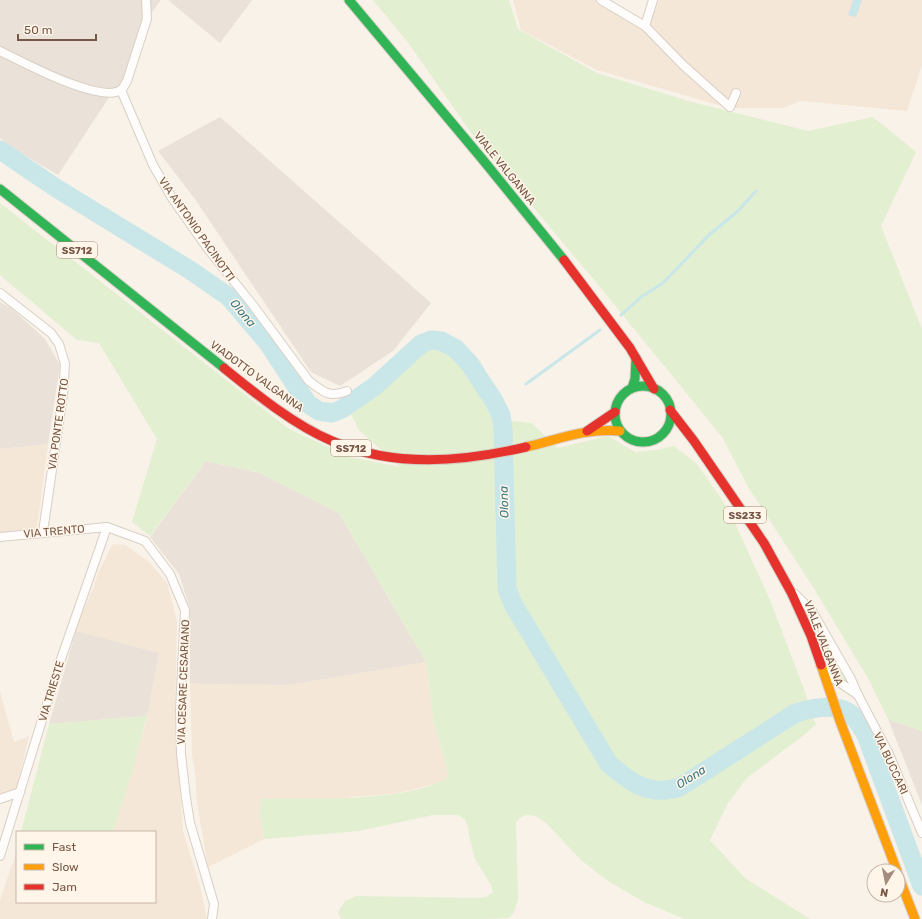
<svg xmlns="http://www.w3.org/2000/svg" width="922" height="919" viewBox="0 0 922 919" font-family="Rubik,sans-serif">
  <rect width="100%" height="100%" fill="#f8f2e8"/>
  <!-- residential -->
  <g fill="#f4e7d7">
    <path d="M 513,0 L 596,0 L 610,10 L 648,29 L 659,0 L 922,0 L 922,65 L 907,111 L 801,101 L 782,108 L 729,108 L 597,70 L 521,30 Z"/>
    <path d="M 48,444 L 37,528 L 0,533 L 0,449 Z"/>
    <path d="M 113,544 L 125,545 L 148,561 L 167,583 L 177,621 L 175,721 L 183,831 L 200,886 L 207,919 L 0,919 L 0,900 L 17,851 L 17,902 L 155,902 L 155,832 L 113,832 L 145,726 L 159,653 L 76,631 L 80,618 L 93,589 L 98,573 Z"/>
    <path d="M 426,662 L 434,724 L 449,776 L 441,782 L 427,786 L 402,792 L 391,794 L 351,797 L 260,817 L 264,839 L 208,867 L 197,803 L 195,773 L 192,755 L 190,683 L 202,684 L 288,685 Z"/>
    <path d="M 0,692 L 14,742 L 29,736 L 16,790 L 0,795 Z"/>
  </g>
  <!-- industrial -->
  <g fill="#eae1d9">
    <path d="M 0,0 L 161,0 L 147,19 L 127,81 L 112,93 L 58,175 L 9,146 L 0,138 Z"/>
    <path d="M 168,0 L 252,0 L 220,43 Z"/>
    <path d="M 220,117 L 431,303 L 393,351 L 340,386 L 311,372 L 195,199 L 158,151 Z"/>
    <path d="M 0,302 L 11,308 L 45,339 L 60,365 L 48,444 L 0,449 Z"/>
    <path d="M 206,461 L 260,473 L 339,513 L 426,662 L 288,685 L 202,684 L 190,683 L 190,609 L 179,574 L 150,537 Z"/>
    <path d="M 76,631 L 159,653 L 147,716 L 49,724 Z"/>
    <path d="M 888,719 L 922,731 L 922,805 Z"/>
  </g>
  <!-- green -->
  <g fill="#e3efd1">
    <path d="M 373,0 L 509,0 L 518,29 L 597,73 L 692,102 L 808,131 L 873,117 L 916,152 L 881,226 L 922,329 L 922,731 L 888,719 L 869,680 L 813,587 L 748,487 L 723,438 L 599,286 L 472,134 L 407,41 Z"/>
    <path d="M 0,203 L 289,429 L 350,457 L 400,467 L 359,430 L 342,397 L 366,383 L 409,347 L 446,333 L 480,361 L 512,421 L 532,423 L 557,448 L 608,436 L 635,452 L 656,450 L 674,446 L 697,464 L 729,510 L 770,600 L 805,692 L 812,716 L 816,724 L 808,732 L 747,778 L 728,803 L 710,840 L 745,878 L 810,919 L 684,919 L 644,902 L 608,881 L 582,861 L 546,823 C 536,815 524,810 516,823 L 518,900 L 513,914 L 509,918 L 487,919 L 341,919 L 338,912 L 345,901 L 356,896 L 475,898 L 486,897 L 493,892 L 491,885 L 475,859 L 470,840 L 468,826 L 465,820 L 458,815 L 433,815 L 359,831 L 264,839 L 260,817 L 261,799 C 305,798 416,803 449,776 L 434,724 L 426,662 L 339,513 L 260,473 L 206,461 L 150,536 L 132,522 L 157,439 L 99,343 L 77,340 L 0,275 Z"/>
    <path d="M 820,635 L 848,682 L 833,673 L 818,636 Z"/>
    <path d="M 147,716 L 132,772 L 113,832 L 21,832 L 49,724 Z"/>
  </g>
  <!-- water -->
  <path fill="#c9e6e9" d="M 853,0 L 862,0 L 856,17 L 848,15 Z"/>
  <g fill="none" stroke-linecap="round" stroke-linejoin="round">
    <!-- stream -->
    <g stroke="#c9e6e9" stroke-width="3">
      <path d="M 621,315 L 641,297 L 663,283 L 709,235 L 738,211 L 756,191"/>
      <path d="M 526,384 L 600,330"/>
    </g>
    <!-- river -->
    <path stroke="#c9e6e9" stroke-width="19" d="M 0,150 L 56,188 L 190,270 L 229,297 L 268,343 L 308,404 L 319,411 L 332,413 L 342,409 L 375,386 L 421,344 L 431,340 L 441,341 L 456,349 L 469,363 L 494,401 L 501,415 L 503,430 L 507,589 L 513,604 L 609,764 C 631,783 650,797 680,787 L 794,714 C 809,708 831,704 846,711 C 855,715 861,727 866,735 L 922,886"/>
    <defs>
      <g id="street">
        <path d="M 601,0 L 645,26"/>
        <path d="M 653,0 L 645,26 L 683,65 L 730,107 L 736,93"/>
        <path d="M 0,51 C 21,61 103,106 122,89 C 124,87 125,84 127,81 L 147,19 L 146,0"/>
        <path d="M 121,90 L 153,165 L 172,198 L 208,249 L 252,304 L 309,381 C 324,392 328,398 347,391"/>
        <path d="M 0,293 L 51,333 L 59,344 L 65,364 L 63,394 L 43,532"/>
        <path d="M 0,537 L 107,527 L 145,541 L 170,574 L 185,610 L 180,710 L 181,754 L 186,798 L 190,823 L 214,904 L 212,919"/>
        <path d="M 795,594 L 812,611 L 851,679 L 858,695 L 889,754 L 922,833"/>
        <path d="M 824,669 L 830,676 L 858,695"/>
        <path d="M 0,799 L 20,792"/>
        <path d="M 0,856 L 60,662 L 107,527"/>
      </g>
      <g id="fast">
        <path d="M 349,0 L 483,160 L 564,260"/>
        <path d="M 0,189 L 224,368"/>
        <circle cx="643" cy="414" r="28"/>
        <path d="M 632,388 L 635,379 L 636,358"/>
      </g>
      <g id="slow">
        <path d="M 526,447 C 560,439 585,428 620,431"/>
        <path d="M 821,665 L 840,721 L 897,871"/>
        <path d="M 898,875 L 915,919"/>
      </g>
      <g id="jam">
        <path d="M 564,260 L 630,348 L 654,389"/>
        <path d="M 224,368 C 256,394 294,425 332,441 C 394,468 462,462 526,447"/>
        <path d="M 670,410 L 694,441 L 764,543 L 791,592 L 811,636 L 821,665"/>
        <path d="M 587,431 L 615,412"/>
      </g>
    </defs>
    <!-- street casing -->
    <use href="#street" stroke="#d9cfc6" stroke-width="10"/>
    <!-- fast casing -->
    <use href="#fast" stroke="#d8cdc4" stroke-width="11"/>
    <!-- slow casing -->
    <use href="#slow" stroke="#d8cdc4" stroke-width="11"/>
    <!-- jam casing -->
    <use href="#jam" stroke="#d8cdc4" stroke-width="11"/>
    <!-- street -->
    <use href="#street" stroke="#fefdfc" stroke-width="8"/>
    <!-- fast -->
    <use href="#fast" stroke="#30b455" stroke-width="9"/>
    <!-- slow -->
    <use href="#slow" stroke="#ff9f0a" stroke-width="9"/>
    <!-- jam -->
    <use href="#jam" stroke="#e5322d" stroke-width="9"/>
  </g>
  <g text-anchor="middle" stroke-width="3" stroke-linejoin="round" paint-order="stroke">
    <!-- shield labels -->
    <g fill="#fff6e9" stroke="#a08777" stroke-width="1">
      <rect x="57" y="242" width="40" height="16" rx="3"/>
      <rect x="331" y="440" width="40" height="16" rx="3"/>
      <rect x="724" y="507" width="42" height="16" rx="3"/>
    </g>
    <g font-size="10" font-weight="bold" fill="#775746">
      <text x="77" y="254">SS712</text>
      <text x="351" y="452">SS712</text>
      <text x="745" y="519">SS233</text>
    </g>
    <!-- street labels -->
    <g font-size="11" fill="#775746" stroke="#fff6e9">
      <text transform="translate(505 168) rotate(51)" y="4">VIALE VALGANNA</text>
      <text transform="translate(197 229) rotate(55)" y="4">VIA ANTONIO PACINOTTI</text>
      <text transform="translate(257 376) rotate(36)" y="4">VIADOTTO VALGANNA</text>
      <text transform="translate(58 424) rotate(-82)" y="4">VIA PONTE ROTTO</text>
      <text transform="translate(54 531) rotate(-5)" y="4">VIA TRENTO</text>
      <text transform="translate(824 643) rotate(69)" y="4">VIALE VALGANNA</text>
      <text transform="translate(183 682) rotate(-88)" y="4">VIA CESARE CESARIANO</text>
      <text transform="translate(51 691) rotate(-73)" y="4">VIA TRIESTE</text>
      <text transform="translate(891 763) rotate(65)" y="4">VIA BUCCARI</text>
    </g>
    <!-- water labels -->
    <g font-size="12" font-style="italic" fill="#3b7985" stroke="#fff6e9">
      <text transform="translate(243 313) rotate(50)" y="4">Olona</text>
      <text transform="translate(504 502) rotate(-92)" y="4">Olona</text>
      <text transform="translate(691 777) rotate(-32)" y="4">Olona</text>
    </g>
  </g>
  <!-- legend -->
  <rect x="16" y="831" width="140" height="72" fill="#fff6e9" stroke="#c9b6a8"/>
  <rect x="24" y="844" width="20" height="6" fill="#30b455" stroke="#c9b6a8"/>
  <text x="52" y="851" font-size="12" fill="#775746">Fast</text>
  <rect x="24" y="864" width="20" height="6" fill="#ff9f0a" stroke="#c9b6a8"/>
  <text x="52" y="871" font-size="12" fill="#775746">Slow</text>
  <rect x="24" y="884" width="20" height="6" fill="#e5322d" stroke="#c9b6a8"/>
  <text x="52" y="891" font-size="12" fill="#775746">Jam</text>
  <!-- north arrow -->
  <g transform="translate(886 883) rotate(190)"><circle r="19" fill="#fff6e9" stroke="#c9b6a8"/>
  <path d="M0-3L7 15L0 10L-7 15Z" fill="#a48d7f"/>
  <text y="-6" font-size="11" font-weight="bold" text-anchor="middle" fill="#775746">N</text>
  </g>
  <!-- scale -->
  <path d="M18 34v6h78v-6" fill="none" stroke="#775746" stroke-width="2"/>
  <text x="24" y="34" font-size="12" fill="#775746" stroke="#fff6e9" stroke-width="3" paint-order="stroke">50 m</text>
</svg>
